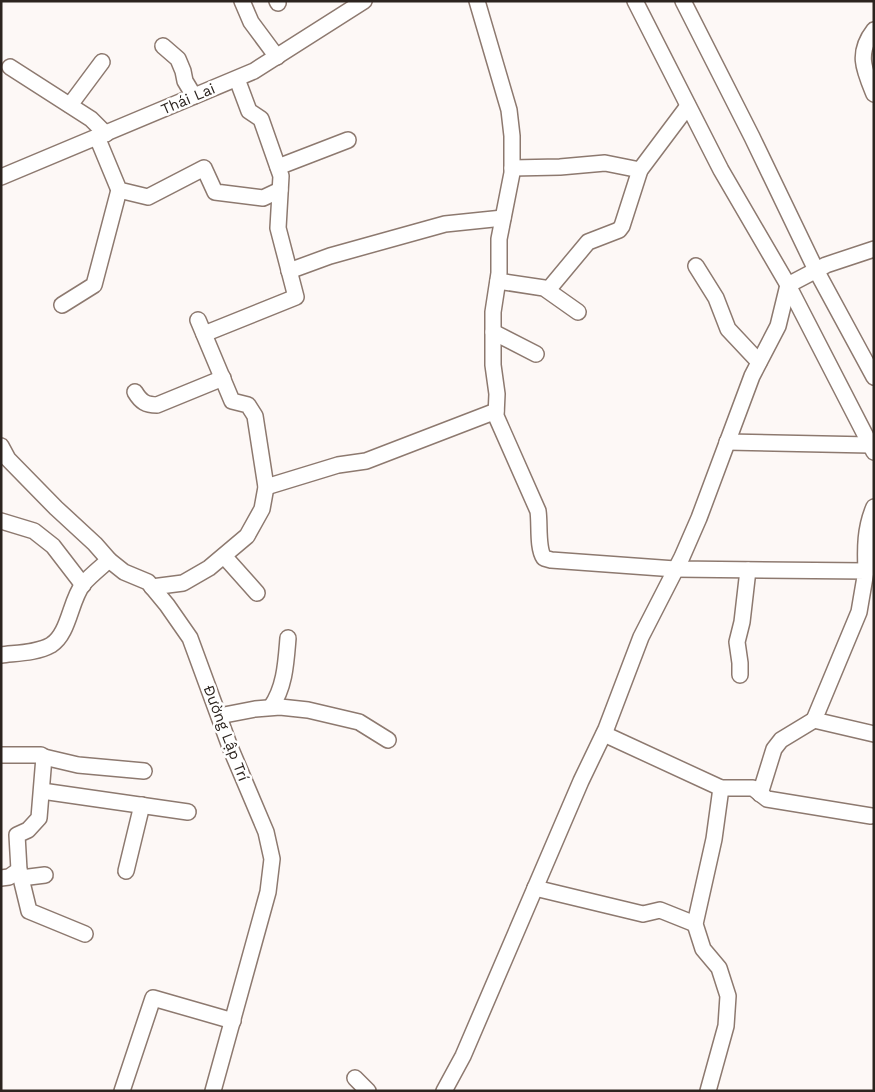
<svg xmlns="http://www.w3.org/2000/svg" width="875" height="1092" viewBox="0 0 875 1092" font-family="'Work Sans',sans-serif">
  <rect width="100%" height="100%" fill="#fdf8f6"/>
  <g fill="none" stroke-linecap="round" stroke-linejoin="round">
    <defs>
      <g id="minor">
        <path d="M 242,1 L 251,22 L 277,57"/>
        <path d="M 277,1 L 278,3"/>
        <path d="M 477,1 L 509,110 L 512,136 L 512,173 L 499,239 L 499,273 L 493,312 L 493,365 L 497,394 L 496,416 L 538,511 C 540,524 537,548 544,558 L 551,560 L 675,569 L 866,571 L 859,612 L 814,720 L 874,734"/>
        <path d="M 635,1 L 721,170 L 788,285 L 874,452"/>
        <path d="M 683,1 L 752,137 L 816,270 L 874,377"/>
        <path d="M 874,30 C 856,53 864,70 874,94"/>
        <path d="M 163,46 L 178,59 L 183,71 L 185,81 L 194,96"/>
        <path d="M 10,67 L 91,119 L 106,134"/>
        <path d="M 70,105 L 102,62"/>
        <path d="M 97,137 L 119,190 L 148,197 L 204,168 L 215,192 L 263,198 L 280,190"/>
        <path d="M 278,167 L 348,140"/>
        <path d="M 512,168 L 560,167 L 605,163 L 640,170"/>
        <path d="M 1,177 L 254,71 L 364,1"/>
        <path d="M 696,266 L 716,298 L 728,329 L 759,362"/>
        <path d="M 289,271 L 330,256 L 445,224 L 503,218"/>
        <path d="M 498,281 L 544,288 L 578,312"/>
        <path d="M 548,290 L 588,242 L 619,230 L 622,226 L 640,170 L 688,106"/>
        <path d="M 62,305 L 94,285 L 119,190"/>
        <path d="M 493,332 L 536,354"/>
        <path d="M 204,334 L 296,297 L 278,228 L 281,176 L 261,119 L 249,111 L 237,79"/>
        <path d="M 135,392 C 141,402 146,405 157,405 L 223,378"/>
        <path d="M 727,442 L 870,445"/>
        <path d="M 1,446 L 8,459 L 56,508 L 95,544 L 109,560 L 124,572 L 148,582 L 167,605 L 190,638 L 230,747 L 266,832 L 272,859 L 268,892 L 213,1091"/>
        <path d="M 266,487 L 338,465 L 366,461 L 496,411"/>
        <path d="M 1,521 L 34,531 L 53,546 L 83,585"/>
        <path d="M 224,556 L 257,593"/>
        <path d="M 866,571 C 865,548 865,528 874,507"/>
        <path d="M 152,587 L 183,583 L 209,568 L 247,536 L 262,509 L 266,487 L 255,416 L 248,405 L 232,401 L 198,320"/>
        <path d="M 1,655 C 16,653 37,653 51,645 C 69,634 70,601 83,584 C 90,576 100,568 109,560"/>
        <path d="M 740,675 L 740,663 L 737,642 L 742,622 L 748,570"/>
        <path d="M 271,707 C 285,687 286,662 288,638"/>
        <path d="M 219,716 L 255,709 L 280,707 L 308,710 L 359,722 L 388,740"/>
        <path d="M 604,734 L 721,788 L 753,788 L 767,799 L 871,816"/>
        <path d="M 1,755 L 41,755 L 44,757 L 39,818 L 28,830 L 17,835 L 19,870 L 9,877 L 1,878"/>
        <path d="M 44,757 L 78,765 L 144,771"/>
        <path d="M 42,791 L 188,812"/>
        <path d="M 760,794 L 774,749 L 781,740 L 814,720"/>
        <path d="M 19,870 L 29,911 L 85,934"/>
        <path d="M 126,871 L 142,805"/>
        <path d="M 21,878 L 45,875"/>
        <path d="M 535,888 L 643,914 L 660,910 L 695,924"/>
        <path d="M 355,1078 L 368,1091"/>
        <path d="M 122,1091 L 153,998 L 233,1021"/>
        <path d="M 444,1091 L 463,1056 L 581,781 L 606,729 L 641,637 L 682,557 L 699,518 L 752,376 L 778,326 L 788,285 L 826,265 L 874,249"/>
        <path d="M 708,1091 L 726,1026 L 728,996 L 719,968 L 703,949 L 695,924 L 714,839 L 721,788"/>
      </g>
    </defs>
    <!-- minor casing -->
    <use href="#minor" stroke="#8d796f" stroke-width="18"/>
    <!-- minor -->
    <use href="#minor" stroke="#fff" stroke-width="15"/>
  </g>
  <g text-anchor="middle" stroke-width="5" stroke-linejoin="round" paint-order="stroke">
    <!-- street labels -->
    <g font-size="15" fill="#2c241f" stroke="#fff">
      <text transform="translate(188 99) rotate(-23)" y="5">Thái Lai</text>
      <text transform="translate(226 733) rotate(69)" y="5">Đường Lập Trí</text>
    </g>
  </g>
  <!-- border -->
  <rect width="875" height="1092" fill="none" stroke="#2c241f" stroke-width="5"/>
</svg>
